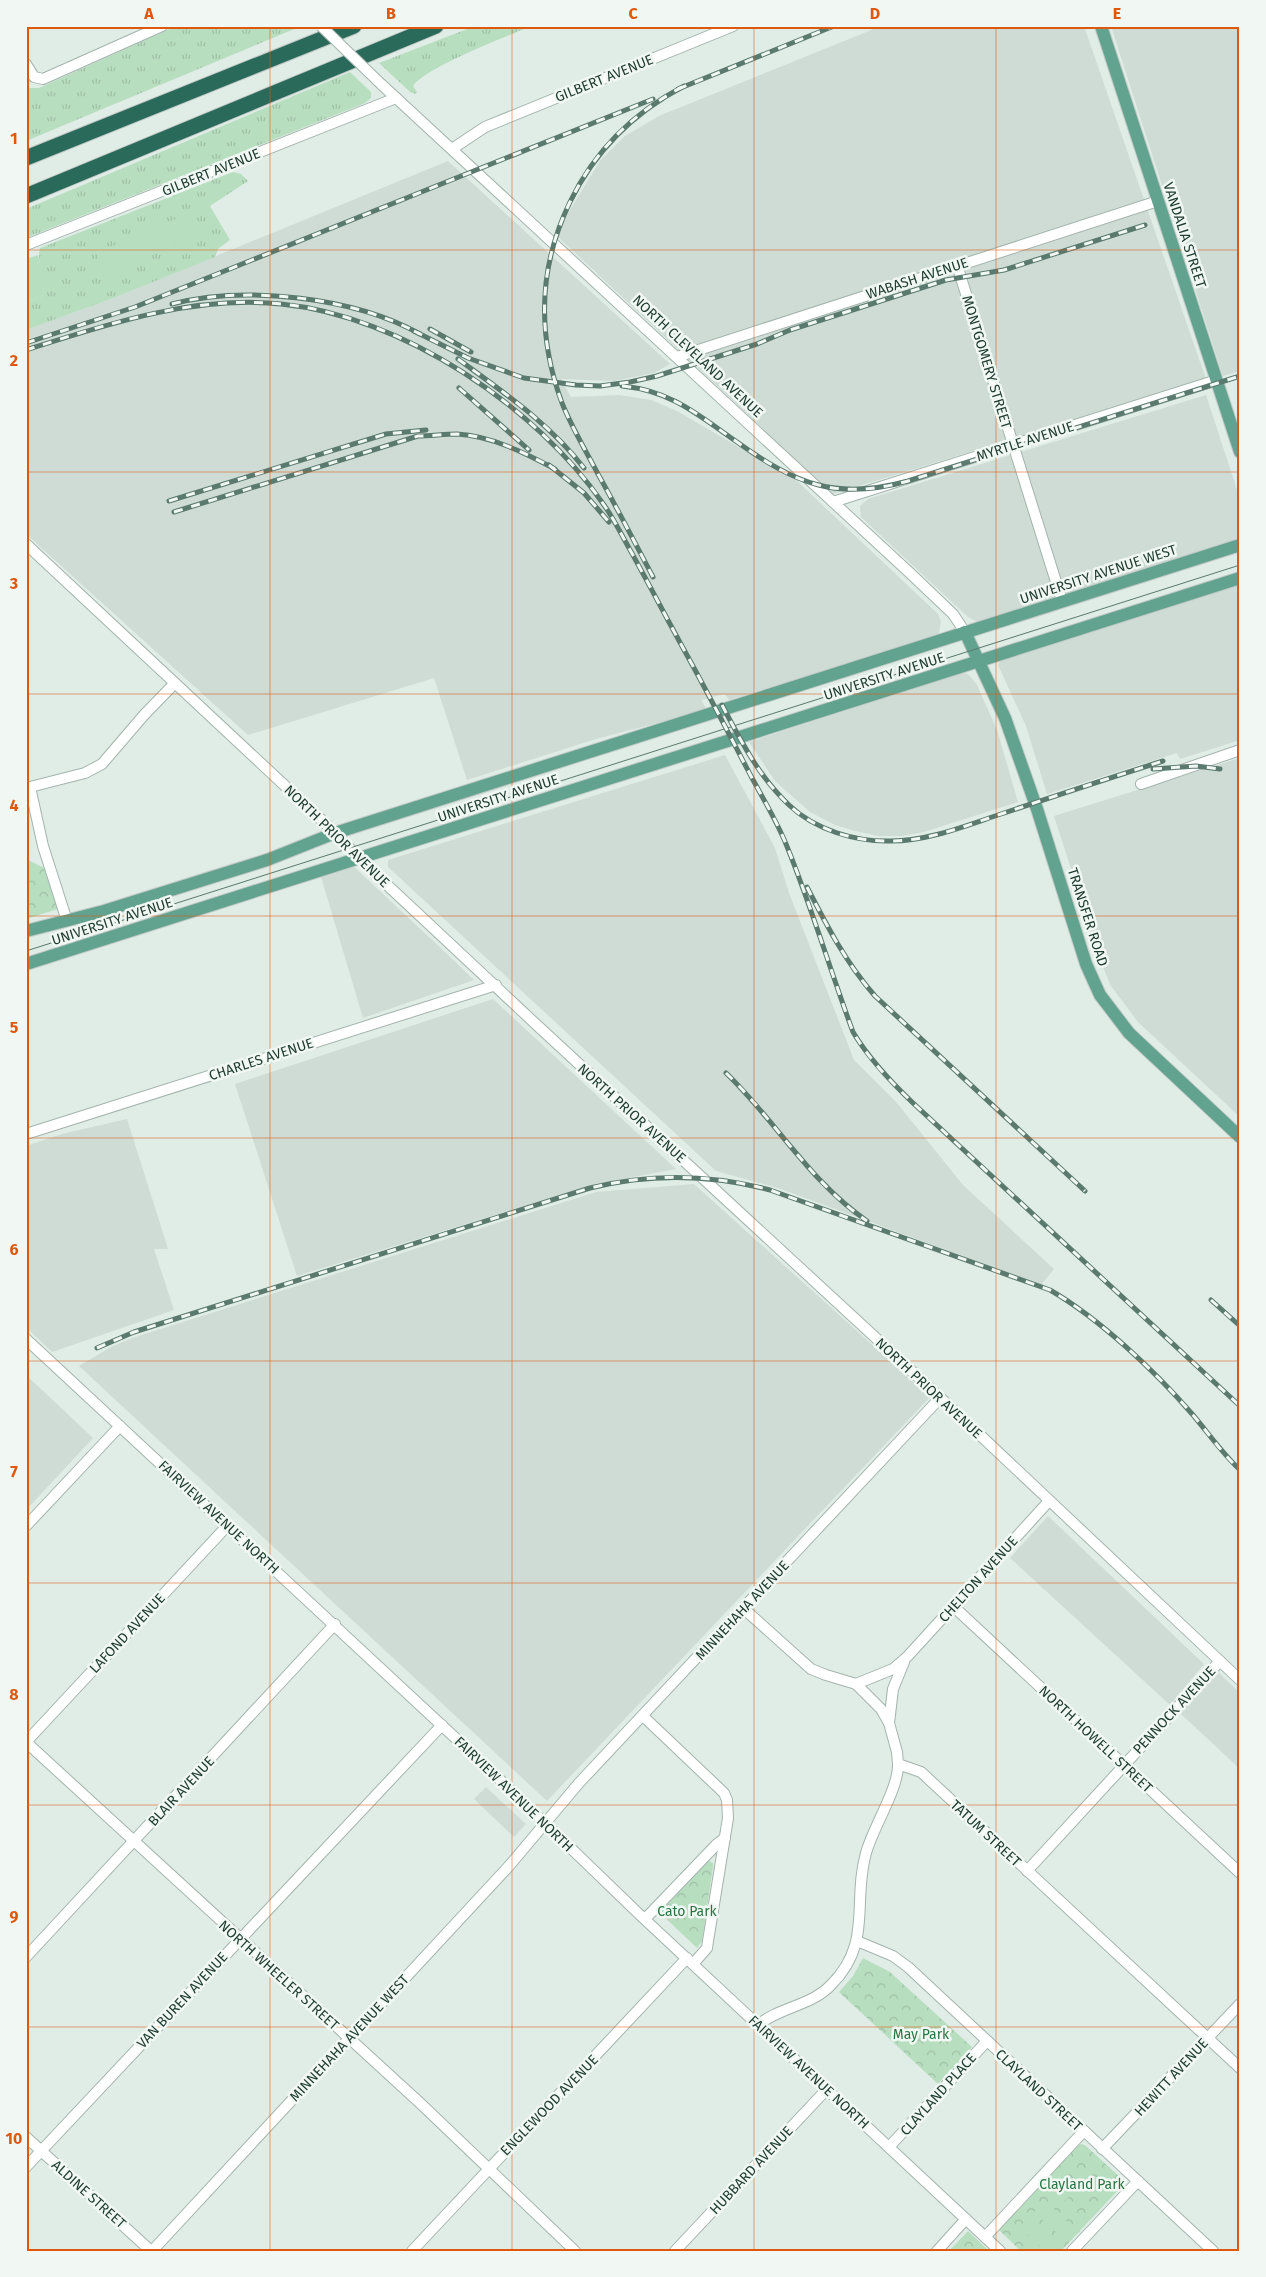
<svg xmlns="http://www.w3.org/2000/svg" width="1266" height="2277" viewBox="0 0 1266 2277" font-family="'Fira Sans',sans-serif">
  <defs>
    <pattern id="grass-tufts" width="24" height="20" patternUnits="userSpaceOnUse" patternTransform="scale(1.25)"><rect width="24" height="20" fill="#b8dec0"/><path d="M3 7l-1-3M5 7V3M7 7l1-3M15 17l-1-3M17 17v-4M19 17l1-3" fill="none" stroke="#9ebfa5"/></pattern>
    <pattern id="forest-crowns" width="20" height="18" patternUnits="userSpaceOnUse" patternTransform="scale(1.25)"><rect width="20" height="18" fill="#b8dec0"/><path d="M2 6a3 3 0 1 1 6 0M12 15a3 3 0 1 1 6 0" fill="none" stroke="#9ebfa5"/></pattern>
  </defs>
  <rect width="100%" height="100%" fill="#e0ece6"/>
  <!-- built -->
  <g fill="#cedcd5">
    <path d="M 881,26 L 1084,26 L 1206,379 L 833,494 L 557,236 L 565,218 L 600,161 L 625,136 L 659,116 Z"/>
    <path d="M 1111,26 L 1240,26 L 1240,371 L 1223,376 Z"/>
    <path d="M 448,161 L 670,364 L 654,373 L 614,381 L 561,379 L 571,397 L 619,395 L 651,400 L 677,411 L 797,481 L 938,614 L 941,622 L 939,633 L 935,637 L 729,700 L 725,694 L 701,700 L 707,710 L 596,739 L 467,780 L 434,678 L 248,735 L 26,534 L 26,330 L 111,299 Z"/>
    <path d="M 1206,395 L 1240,499 L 1240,540 L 979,623 L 968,617 L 861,517 L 860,506 L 868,499 Z"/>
    <path d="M 1240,583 L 1240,740 L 1180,759 L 1177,753 L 1047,794 L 1026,726 L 998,665 L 1000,661 Z"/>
    <path d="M 962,673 L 968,674 L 977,685 L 997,730 L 1018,802 L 924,832 L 901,836 L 879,836 L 855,831 L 835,825 L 810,812 L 775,781 L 749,742 Z"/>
    <path d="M 725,755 L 775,848 L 789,893 L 854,1060 L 897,1103 L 963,1185 L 1054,1269 L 1041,1285 L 781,1189 L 716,1171 L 388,867 L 388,860 Z"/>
    <path d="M 1240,758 L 1240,1117 L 1138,1022 L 1111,986 L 1102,965 L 1054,816 Z"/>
    <path d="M 352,865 L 430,938 L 474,980 L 363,1018 L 321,877 Z"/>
    <path d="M 493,999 L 676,1169 L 596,1184 L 297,1276 L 235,1084 Z"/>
    <path d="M 127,1119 L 168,1249 L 154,1249 L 174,1310 L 52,1352 L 26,1327 L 26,1146 L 62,1134 Z"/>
    <path d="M 694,1184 L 930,1397 L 547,1801 L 79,1366 L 111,1347 L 132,1338 L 596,1192 Z"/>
    <path d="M 26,1375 L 93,1438 L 26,1510 Z"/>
    <path d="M 1048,1516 L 1204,1664 L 1170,1705 L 1010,1558 Z"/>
    <path d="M 1218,1672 L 1240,1693 L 1240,1769 L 1180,1713 Z"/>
    <path d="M 486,1787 L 526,1824 L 514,1837 L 474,1799 Z"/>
  </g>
  <!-- grass -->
  <g fill="url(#grass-tufts)">
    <path d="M 176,26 L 299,27 L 26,141 L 27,88 L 39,88 Z"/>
    <path d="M 475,26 L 531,26 C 506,37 426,67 413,86 L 417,92 L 415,94 L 409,91 L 379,63 Z"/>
    <path d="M 350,72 L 371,92 L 371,98 L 365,103 L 26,238 L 26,209 Z"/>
    <path d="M 233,172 L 241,174 L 248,181 L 210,206 L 230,240 L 218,249 L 215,257 L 111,299 L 26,330 L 26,303 L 44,295 C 43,283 37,259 40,248 Z"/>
  </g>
  <!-- forest -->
  <g fill="url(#forest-crowns)">
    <path d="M 26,859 L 44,868 L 58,909 L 26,919 Z"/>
    <path d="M 707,1860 L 713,1863 L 713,1867 L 702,1941 L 697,1948 L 659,1912 Z"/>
    <path d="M 863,1958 L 890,1972 L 972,2047 L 938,2084 L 839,1992 L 853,1976 Z"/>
    <path d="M 1082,2144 L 1086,2146 L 1121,2178 L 1122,2186 L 1061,2251 L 1021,2251 L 999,2230 L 1078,2145 Z"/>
    <path d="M 968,2231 L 989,2251 L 949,2251 Z"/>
  </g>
  <!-- garden -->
  <g fill="#b8dec0">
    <path d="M 185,215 L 195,237 L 106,275 L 96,253 Z"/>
    <path d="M 38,255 L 42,273 L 44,295 L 26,303 L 26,259 Z"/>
    <path d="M 1079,2173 L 1085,2179 L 1065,2201 L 1058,2195 Z"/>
    <path d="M 1045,2201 L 1070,2224 L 1060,2236 L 1034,2212 Z"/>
    <path d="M 1031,2217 L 1056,2240 L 1046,2251 L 1020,2228 Z"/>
  </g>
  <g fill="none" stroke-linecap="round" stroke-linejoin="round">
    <defs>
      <g id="minor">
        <path d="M 26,64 L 34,77 L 43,79 L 162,26"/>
        <path d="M 381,84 L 911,574 L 953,614 L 965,632"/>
        <path d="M 452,149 L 485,127 L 733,26"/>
        <path d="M 26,245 L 396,98"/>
        <path d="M 957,265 L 1062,601"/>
        <path d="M 677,357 L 1158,201"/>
        <path d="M 833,502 L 1217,380"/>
        <path d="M 26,544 L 327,825 L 369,868 L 540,1028 L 929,1387 L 1240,1680"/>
        <path d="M 1141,784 L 1240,750"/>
        <path d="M 30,787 L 85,773 L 102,764 L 144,715 L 175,683"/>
        <path d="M 30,787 L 43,846 L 67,921"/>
        <path d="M 26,1134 L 496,985"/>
        <path d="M 26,1339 L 493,1773 L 639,1914 L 1000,2251"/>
        <path d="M 26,1526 L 120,1426"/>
        <path d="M 953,1606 L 1240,1873"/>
        <path d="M 743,1608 L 811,1669 L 826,1675 L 856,1684 L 881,1709 L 889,1723 L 897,1752 L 898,1764 L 921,1772 L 1240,2068"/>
        <path d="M 856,1684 L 893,1669 L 907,1657 L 1049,1501"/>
        <path d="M 643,1716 L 724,1793 L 727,1800 L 728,1818 L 708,1941 L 707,1948 L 693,1964"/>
        <path d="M 889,1723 L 893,1689 L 904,1662"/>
        <path d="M 26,1742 L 420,2103 L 575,2251"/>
        <path d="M 26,1742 L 228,1525"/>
        <path d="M 1027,1871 L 1220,1661"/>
        <path d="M 645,1919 L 717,1844 L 725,1838"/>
        <path d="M 857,1941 L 893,1956 L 908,1967 L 1213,2251"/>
        <path d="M 26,1957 L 335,1624"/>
        <path d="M 758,2025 C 780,2007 811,2006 831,1985 C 873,1943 852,1903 866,1853 C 873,1827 899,1788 898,1764"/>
        <path d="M 26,2137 L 151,2251"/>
        <path d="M 889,2147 L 987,2041"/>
        <path d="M 1102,2149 L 1240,2004"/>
        <path d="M 26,2167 L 442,1725"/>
        <path d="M 985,2237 L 1084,2131"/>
        <path d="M 152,2251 L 509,1866 L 579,1783 L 940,1398"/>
        <path d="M 412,2251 L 687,1958"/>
        <path d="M 675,2251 L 827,2089"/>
        <path d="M 937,2251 L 966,2219"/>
        <path d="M 1072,2251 L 1138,2181"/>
      </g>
      <g id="major">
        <path d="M 1101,26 L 1240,452"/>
        <path d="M 965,632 L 1005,718 L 1037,809 L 1086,964 L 1100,995 L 1129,1033 L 1240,1137"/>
        <path d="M 26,931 L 104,911 L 267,860 L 335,833 L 1240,545"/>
        <path d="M 26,964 L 1240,578"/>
      </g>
      <g id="highway">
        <path d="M 26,158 L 354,26"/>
        <path d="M 26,196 L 436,26"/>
      </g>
    </defs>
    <!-- minor casing -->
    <use href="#minor" stroke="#a3b4ad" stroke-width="12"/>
    <!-- major casing -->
    <use href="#major" stroke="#c1c9c6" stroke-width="14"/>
    <!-- highway casing -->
    <use href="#highway" stroke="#c1c9c6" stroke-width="17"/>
    <!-- minor -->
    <use href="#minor" stroke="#fff" stroke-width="10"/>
    <!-- major -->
    <use href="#major" stroke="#62a38f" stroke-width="12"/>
    <!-- highway -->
    <use href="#highway" stroke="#2a6a5a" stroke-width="15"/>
    <!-- tram -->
    <path stroke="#5a796f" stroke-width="1" d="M 26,951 L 1240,565"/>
    <defs>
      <g id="rail">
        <path d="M 678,89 L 834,26"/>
        <path d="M 172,304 C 244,285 354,297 420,334"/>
        <path d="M 430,329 L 471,352"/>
        <path d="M 414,331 L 468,358 L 524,378 L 576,385 L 600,386 L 630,382 L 657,376 L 757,344 L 790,330 L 946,280 L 1004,270 L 1145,225"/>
        <path d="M 26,343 L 135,307 L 653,99"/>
        <path d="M 26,350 C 107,324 195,295 281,304 C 402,316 536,406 604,505 C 614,519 621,534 629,548 C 649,584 668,621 688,657 C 710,697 731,738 752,778 C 764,800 777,822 786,844 C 811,905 830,970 853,1032 C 869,1059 890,1081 913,1103 L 1240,1406"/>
        <path d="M 458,359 C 503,392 549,423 584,468"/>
        <path d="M 622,386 C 672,391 698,415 737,442 C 796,484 836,501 908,481 L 1240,376"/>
        <path d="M 459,388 L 529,450"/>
        <path d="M 549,465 L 584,493 L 609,522"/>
        <path d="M 169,501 L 386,434 L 426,430"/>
        <path d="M 174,512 L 418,436 C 431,436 444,434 457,434 C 492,436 525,453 555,469"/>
        <path d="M 653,577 C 635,543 617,508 598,474 C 586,451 572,428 562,403 C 537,335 538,268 570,202 C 595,150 633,113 684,86"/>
        <path d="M 722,705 C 741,741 759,777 789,805 C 815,830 856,842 891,841 C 928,841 965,826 1001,814 C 1055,796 1109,778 1163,761"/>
        <path d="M 1153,769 L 1196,766 L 1220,769"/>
        <path d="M 807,887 C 827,926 846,963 875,996 L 1085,1191"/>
        <path d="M 726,1073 C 775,1120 810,1182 867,1221"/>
        <path d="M 1211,1300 L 1240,1326"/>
        <path d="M 97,1348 L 134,1332 L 590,1188 C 651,1173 710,1174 770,1190 L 1050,1290 C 1100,1319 1155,1371 1193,1415 C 1209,1434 1222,1453 1240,1470"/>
      </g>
    </defs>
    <!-- rail casing -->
    <use href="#rail" stroke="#5a796f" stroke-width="5"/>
    <!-- rail -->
    <use href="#rail" stroke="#f1f8f4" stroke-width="3" stroke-dasharray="9" stroke-linecap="butt"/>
    <defs>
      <path id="minor-bridge" d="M 321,26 L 381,84"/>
    </defs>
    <!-- minor-bridge casing -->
    <use href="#minor-bridge" stroke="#a3b4ad" stroke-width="12" stroke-linecap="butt"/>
    <!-- minor-bridge -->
    <use href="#minor-bridge" stroke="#fff" stroke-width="10"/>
  </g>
  <!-- grid -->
  <path fill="none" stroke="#de580e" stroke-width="1" stroke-opacity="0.55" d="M 270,26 L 270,2251M 512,26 L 512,2251M 754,26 L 754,2251M 996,26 L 996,2251M 26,250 L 1240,250M 26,472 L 1240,472M 26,694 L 1240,694M 26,916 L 1240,916M 26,1138 L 1240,1138M 26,1361 L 1240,1361M 26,1583 L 1240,1583M 26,1805 L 1240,1805M 26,2027 L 1240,2027"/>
  <g text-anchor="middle" stroke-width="5" stroke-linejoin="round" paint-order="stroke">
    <!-- street labels -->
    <g font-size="14" fill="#203d33" stroke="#f1f8f4">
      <text transform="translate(604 78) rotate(-22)" y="5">GILBERT AVENUE</text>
      <text transform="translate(211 172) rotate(-22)" y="5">GILBERT AVENUE</text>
      <text transform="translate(1185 235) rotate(72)" y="5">VANDALIA STREET</text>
      <text transform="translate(917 278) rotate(-18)" y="5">WABASH AVENUE</text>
      <text transform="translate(698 356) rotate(43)" y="5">NORTH CLEVELAND AVENUE</text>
      <text transform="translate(987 362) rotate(73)" y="5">MONTGOMERY STREET</text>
      <text transform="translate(1025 441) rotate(-18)" y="5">MYRTLE AVENUE</text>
      <text transform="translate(1098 574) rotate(-18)" y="5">UNIVERSITY AVENUE WEST</text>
      <text transform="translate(884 676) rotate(-18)" y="5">UNIVERSITY AVENUE</text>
      <text transform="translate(498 798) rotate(-18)" y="5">UNIVERSITY AVENUE</text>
      <text transform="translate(337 836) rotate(44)" y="5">NORTH PRIOR AVENUE</text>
      <text transform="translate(1088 917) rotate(72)" y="5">TRANSFER ROAD</text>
      <text transform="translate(112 921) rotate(-18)" y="5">UNIVERSITY AVENUE</text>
      <text transform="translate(261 1059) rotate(-18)" y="5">CHARLES AVENUE</text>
      <text transform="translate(632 1113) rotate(42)" y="5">NORTH PRIOR AVENUE</text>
      <text transform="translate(929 1388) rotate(43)" y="5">NORTH PRIOR AVENUE</text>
      <text transform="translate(219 1517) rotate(43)" y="5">FAIRVIEW AVENUE NORTH</text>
      <text transform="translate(978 1579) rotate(-48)" y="5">CHELTON AVENUE</text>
      <text transform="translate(742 1610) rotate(-47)" y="5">MINNEHAHA AVENUE</text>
      <text transform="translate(127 1633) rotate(-47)" y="5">LAFOND AVENUE</text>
      <text transform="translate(1174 1710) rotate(-47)" y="5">PENNOCK AVENUE</text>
      <text transform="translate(1096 1739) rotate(43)" y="5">NORTH HOWELL STREET</text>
      <text transform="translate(181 1791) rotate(-47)" y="5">BLAIR AVENUE</text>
      <text transform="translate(514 1794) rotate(44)" y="5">FAIRVIEW AVENUE NORTH</text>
      <text transform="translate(986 1833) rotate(43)" y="5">TATUM STREET</text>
      <text transform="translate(279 1975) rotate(42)" y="5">NORTH WHEELER STREET</text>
      <text transform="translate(182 2000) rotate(-47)" y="5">VAN BUREN AVENUE</text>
      <text transform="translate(349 2038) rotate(-47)" y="5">MINNEHAHA AVENUE WEST</text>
      <text transform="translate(809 2072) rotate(43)" y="5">FAIRVIEW AVENUE NORTH</text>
      <text transform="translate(1171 2077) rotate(-47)" y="5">HEWITT AVENUE</text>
      <text transform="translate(1039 2090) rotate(43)" y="5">CLAYLAND STREET</text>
      <text transform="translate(938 2094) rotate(-48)" y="5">CLAYLAND PLACE</text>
      <text transform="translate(549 2105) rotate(-46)" y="5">ENGLEWOOD AVENUE</text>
      <text transform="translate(751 2170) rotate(-47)" y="5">HUBBARD AVENUE</text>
      <text transform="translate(89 2194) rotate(42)" y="5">ALDINE STREET</text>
    </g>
    <!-- park labels -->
    <g font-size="14" fill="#287542" stroke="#f1f8f4">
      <text x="687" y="1916">Cato Park</text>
      <text x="921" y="2039">May Park</text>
      <text x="1082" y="2189">Clayland Park</text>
    </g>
  </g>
  <!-- border -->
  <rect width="1266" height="2277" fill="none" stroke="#f1f8f4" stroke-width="55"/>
  <rect x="28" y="28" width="1210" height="2222" fill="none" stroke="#de580e" stroke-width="2"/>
  <g font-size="16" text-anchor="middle" font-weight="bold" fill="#de580e">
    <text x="149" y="19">A</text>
    <text x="391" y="19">B</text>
    <text x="633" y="19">C</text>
    <text x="875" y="19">D</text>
    <text x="1117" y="19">E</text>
    <text x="14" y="144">1</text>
    <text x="14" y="366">2</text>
    <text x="14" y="589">3</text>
    <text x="14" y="811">4</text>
    <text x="14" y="1033">5</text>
    <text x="14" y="1255">6</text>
    <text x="14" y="1477">7</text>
    <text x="14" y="1700">8</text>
    <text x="14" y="1922">9</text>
    <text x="14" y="2144">10</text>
  </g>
</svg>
